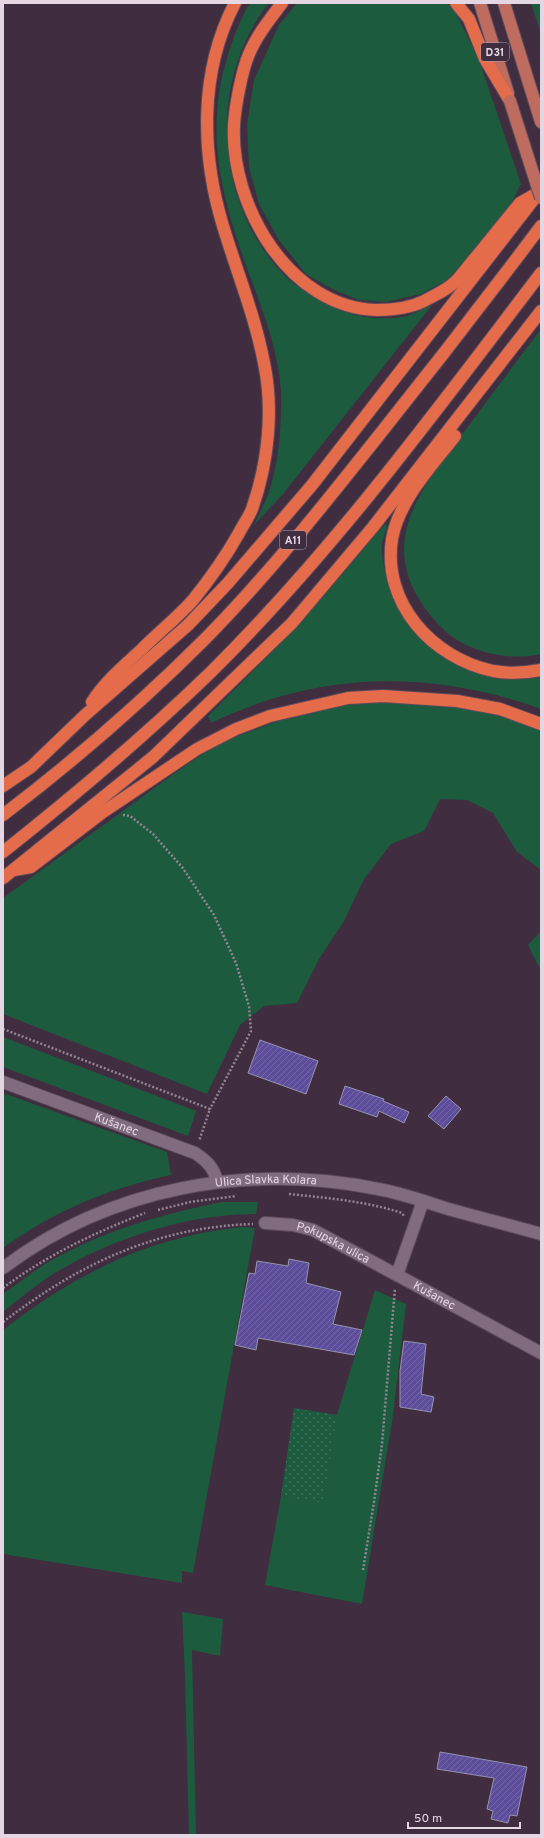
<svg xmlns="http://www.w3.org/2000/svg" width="544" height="1838" viewBox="0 0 544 1838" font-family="Overpass,sans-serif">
  <defs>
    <pattern id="garden-dots" width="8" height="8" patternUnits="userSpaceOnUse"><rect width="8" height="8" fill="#1d5b3f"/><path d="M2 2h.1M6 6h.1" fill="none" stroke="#3e725b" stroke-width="1.8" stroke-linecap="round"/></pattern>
    <pattern id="building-hatch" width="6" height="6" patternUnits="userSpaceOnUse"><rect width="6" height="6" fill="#5d4d9a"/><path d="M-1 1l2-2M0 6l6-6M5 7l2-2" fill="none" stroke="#7466a8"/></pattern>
  </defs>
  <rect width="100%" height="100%" fill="#402d3f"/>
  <!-- green -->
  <g fill="#1d5b3f">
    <path d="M 250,3 L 269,3 C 206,83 215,207 287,278 C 294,284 302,289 309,294 C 338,314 373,323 407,316 C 415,314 424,308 432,305 L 283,494 L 254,525 C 259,514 265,503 269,492 C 279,462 282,421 281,390 C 278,350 263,311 249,274 C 225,206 206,146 223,73 C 229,50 237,24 250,3 Z"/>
    <path d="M 297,3 L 447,3 L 456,13 L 479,60 L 521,184 L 511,204 L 474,251 L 447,280 L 421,294 L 386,302 L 359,300 L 332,289 L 306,274 L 279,240 L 259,204 L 249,167 L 247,125 L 254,80 L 279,25 Z"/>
    <path d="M 531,3 L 541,3 L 541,34 Z"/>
    <path d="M 541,329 L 541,654 C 506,662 462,651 438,624 C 370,549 417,494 467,428 C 491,395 516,362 541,329 Z"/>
    <path d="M 385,524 L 387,526 C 386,532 383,538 382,543 C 381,552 383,562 385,571 C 393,620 429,655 475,672 C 495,680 520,680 541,677 L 541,709 C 430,669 318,671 211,723 L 208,716 L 299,625 Z"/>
    <path d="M 389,701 L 462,707 L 497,714 L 541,728 L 541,870 L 517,852 L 493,813 L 467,800 L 440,799 L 424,831 L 391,844 L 364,879 L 344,921 L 319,959 L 297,1003 L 264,1006 L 240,1025 L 207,1094 L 3,1014 L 3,898 L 175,773 L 219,743 L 278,721 L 331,706 Z"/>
    <path d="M 541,931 L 541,971 L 528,945 Z"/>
    <path d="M 3,1037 L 196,1111 L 188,1136 L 3,1067 Z"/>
    <path d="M 3,1093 L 167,1152 L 171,1175 C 109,1188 54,1211 3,1248 Z"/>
    <path d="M 222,1202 L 258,1202 L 256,1214 C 191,1214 123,1235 67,1266 C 44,1278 23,1296 3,1312 L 3,1294 C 17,1284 31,1273 45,1264 C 99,1232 162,1214 222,1202 Z"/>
    <path d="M 242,1227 L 255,1228 L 193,1573 L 182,1571 L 182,1583 L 3,1554 L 3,1330 C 77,1273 148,1237 242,1227 Z"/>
    <path d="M 375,1290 L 406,1304 L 393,1415 L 362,1604 L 265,1585 L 281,1496 L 323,1502 L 336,1418 Z"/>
    <path d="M 182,1612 L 223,1619 L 220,1656 L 192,1650 L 196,1835 L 189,1835 L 185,1676 Z"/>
  </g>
  <!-- garden -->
  <path fill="url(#garden-dots)" d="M 294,1408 L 337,1415 L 323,1503 L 281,1496 Z"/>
  <!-- building -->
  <g fill="url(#building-hatch)" stroke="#9693b0">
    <path d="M 260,1040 L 318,1061 L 306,1094 L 248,1073 Z"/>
    <path d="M 345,1086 L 384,1099 L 383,1101 L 409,1112 L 404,1123 L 379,1111 L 377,1117 L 339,1104 Z"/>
    <path d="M 446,1096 L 461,1109 L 444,1129 L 428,1116 Z"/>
    <path d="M 289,1259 L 309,1263 L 306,1283 L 341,1292 L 333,1324 L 362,1330 L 354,1355 L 258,1338 L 256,1350 L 235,1345 L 249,1273 L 255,1274 L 257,1261 L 288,1266 Z"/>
    <path d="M 404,1341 L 426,1344 L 421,1394 L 434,1397 L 431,1412 L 400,1407 L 400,1371 Z"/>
    <path d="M 440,1752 L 527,1767 L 517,1816 L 510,1815 L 508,1823 L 491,1819 L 493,1811 L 487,1809 L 494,1778 L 437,1769 Z"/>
  </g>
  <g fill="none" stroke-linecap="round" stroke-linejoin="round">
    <defs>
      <g id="street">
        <path id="s1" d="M 3,1082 L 195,1153 C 207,1161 214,1168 217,1181"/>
        <path id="s2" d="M 423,1201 L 397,1275 L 541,1353"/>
        <path id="s3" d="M 265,1223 L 293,1225 L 313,1230 L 397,1275"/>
      </g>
      <g id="secondary">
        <path id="s4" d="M 3,1268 C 110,1187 247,1163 378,1189 C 401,1193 423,1201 445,1208 C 477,1217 509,1225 541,1234"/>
      </g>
      <g id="primary">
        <path d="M 480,3 L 508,93"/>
        <path d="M 504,3 L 541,122"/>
      </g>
      <g id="highway">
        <path d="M 282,3 C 270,19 257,35 249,54 C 242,70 235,107 234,125 C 230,205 289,308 377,310 C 391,310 410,308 424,301 C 433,296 447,290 455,282 C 462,275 469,265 476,257 C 491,239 505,221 520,203 L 534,195"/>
        <path d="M 456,3 L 469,19 L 485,59 L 510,101"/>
        <path d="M 455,436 C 431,467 399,500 392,539 C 382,603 432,658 493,671 C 509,674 525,673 541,670"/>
        <path d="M 92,702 C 105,681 125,665 143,648 C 159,632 178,617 193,600 C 210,579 226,556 239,533 C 243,525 249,517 252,509 C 268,464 274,410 264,363 C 255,316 237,272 223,226 C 201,153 199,72 235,3"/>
        <path d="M 3,786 L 31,767 L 84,716 L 188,625 L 228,583 L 312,485 L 541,190"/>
        <path d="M 3,815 C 74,761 143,701 206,638 C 267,576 322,507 376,439 C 432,369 487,298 541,226"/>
        <path d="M 3,852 C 75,795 145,736 211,672 C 334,550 437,410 541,273"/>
        <path d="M 14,870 L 31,867 L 103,812 L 197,749 L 236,729 L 270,716 L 348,698 L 383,696 L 457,701 L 500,709 L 541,724"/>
        <path d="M 3,878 L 153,757 L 292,623 L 373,527 L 541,311"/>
      </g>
    </defs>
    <!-- street casing -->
    <use href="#street" stroke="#5c4b5b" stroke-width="14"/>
    <!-- secondary casing -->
    <use href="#secondary" stroke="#5c4b5b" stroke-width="14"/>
    <!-- primary casing -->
    <use href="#primary" stroke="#5c4b5b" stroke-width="14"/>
    <!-- highway casing -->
    <use href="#highway" stroke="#5c4b5b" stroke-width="14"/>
    <!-- path -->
    <g stroke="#948593" stroke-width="2.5" stroke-dasharray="2 2" stroke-linecap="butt">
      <path d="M 123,815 L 130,816 L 153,834 L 182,867 L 214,915 L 236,963 L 249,1006 L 251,1031 L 210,1109"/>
      <path d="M 3,1029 L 210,1109 L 199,1141"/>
      <path d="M 289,1194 C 327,1198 365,1201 402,1213 L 404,1216"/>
      <path d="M 158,1210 L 190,1202 L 236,1196"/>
      <path d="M 3,1288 C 47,1255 94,1233 145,1213"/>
      <path d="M 3,1322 C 79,1264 156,1227 253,1224"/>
      <path d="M 363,1570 L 374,1502 L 382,1444 L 395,1288"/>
    </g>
    <!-- street -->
    <use href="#street" stroke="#816b7f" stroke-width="12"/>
    <!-- secondary -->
    <use href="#secondary" stroke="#816b7f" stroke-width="12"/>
    <!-- primary -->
    <use href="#primary" stroke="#bd6c5f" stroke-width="12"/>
    <!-- highway -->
    <use href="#highway" stroke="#e56c4a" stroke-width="12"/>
    <defs>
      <path id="primary-bridge" d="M 510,101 L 541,198"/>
    </defs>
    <!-- primary-bridge casing -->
    <use href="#primary-bridge" stroke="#5c4b5b" stroke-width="14" stroke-linecap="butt"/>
    <!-- primary-bridge -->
    <use href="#primary-bridge" stroke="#bd6c5f" stroke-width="12"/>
  </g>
  <g text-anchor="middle" stroke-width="4" stroke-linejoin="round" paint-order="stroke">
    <!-- shield labels -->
    <g fill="#402d3f" stroke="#b3a4b2" stroke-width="1">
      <rect x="481" y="43" width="28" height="18" rx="3"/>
      <rect x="280" y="531" width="26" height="18" rx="3"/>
    </g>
    <g font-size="11" font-weight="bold" fill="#e4d7e3">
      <text x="495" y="56">D31</text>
      <text x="293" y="544">A11</text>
    </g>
    <!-- street labels -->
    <g font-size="12" fill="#e4d7e3" stroke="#402d3f">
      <text dy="4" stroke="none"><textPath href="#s1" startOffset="121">Kušanec</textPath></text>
      <text dy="4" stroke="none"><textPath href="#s4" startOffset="282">Ulica Slavka Kolara</textPath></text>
      <text dy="4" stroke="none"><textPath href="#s3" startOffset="72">Pokupska ulica</textPath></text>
      <text dy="4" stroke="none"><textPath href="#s2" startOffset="121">Kušanec</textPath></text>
    </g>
  </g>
  <!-- border -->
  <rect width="544" height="1838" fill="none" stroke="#e4d7e3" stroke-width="8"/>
  <!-- scale -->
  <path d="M408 1822v6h112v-6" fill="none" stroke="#e4d7e3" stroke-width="2"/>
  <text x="414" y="1822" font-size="12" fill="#e4d7e3" stroke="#402d3f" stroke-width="3" paint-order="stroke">50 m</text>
</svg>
